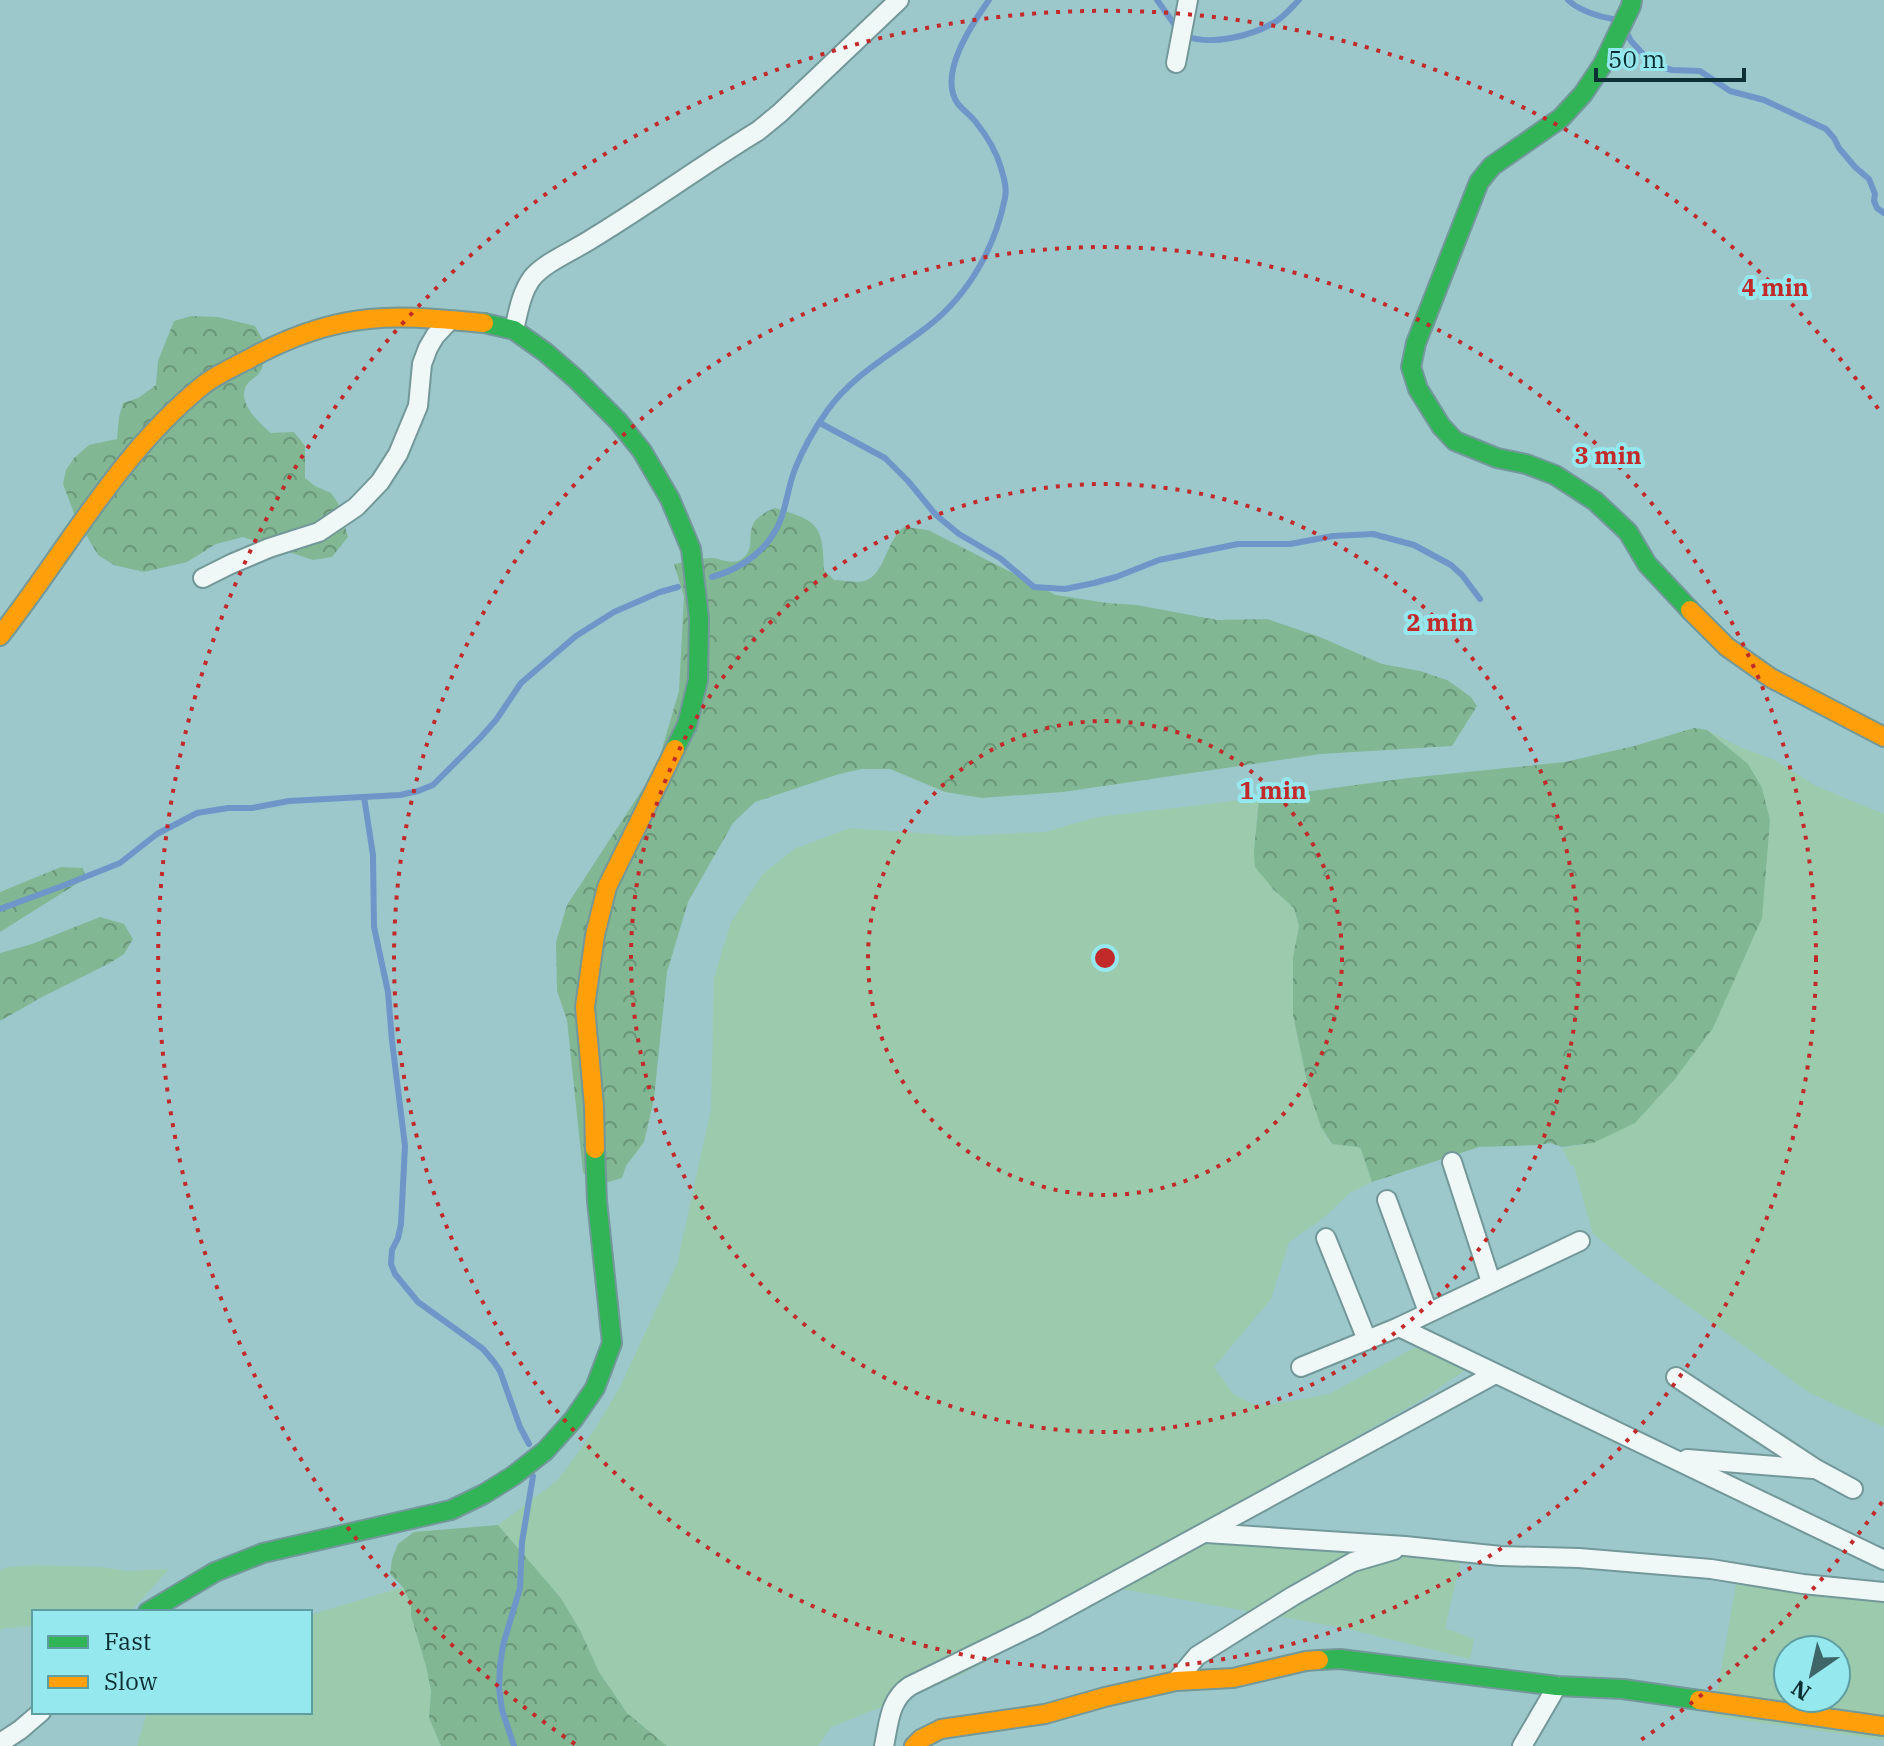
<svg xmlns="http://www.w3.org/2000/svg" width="1884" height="1746" viewBox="0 0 1884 1746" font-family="'IBM Plex Serif',serif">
  <defs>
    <pattern id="forest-crowns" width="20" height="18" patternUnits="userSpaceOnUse" patternTransform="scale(2)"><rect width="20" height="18" fill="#82b793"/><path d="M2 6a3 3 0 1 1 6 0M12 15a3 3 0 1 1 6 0" fill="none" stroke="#699579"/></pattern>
  </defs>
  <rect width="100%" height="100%" fill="#9cc8cc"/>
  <!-- green -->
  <g fill="#9bcaad" fill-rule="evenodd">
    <path d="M 1707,730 L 1742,748 L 1773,759 L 1816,786 L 1884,814 L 1884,1427 L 1810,1393 L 1639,1271 L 1593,1234 L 1574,1166 L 1570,1164 L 1562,1148 L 1593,1143 L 1770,820 L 1762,788 L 1748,764 Z"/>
    <path d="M 1259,798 L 1254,851 L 1274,890 L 1294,908 L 1299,927 L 1293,958 L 1293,1015 L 1309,1091 L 1321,1127 L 1331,1144 L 1358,1147 L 1361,1149 L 1372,1182 L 1350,1193 L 1326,1216 L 1289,1242 L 1271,1299 L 1214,1367 L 1233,1394 L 1253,1404 L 1269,1405 L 1329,1394 L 1425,1342 L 1467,1369 L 1421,1400 L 1274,1483 L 1198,1542 L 1462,1556 L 1445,1628 L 1474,1639 L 1470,1659 L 1344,1628 L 1121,1589 L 957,1677 L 831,1727 L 818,1746 L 667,1746 L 627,1713 L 599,1672 L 580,1630 L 560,1597 L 498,1525 L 558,1480 L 595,1429 L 620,1387 L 677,1264 L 711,1109 L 714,978 L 731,922 L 762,875 L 794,849 L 850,828 L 958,836 L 1045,832 L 1097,817 Z"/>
    <path d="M 36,1565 L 102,1567 L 126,1571 L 169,1569 L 130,1612 L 34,1612 L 34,1626 L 5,1628 L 0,1630 L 0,1570 L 8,1567 Z"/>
    <path d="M 1737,1579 L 1884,1598 L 1884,1740 L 1713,1716 ZM 1788,1650 L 1836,1650 L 1836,1698 L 1788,1698 Z"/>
    <path d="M 403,1587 L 411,1604 L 411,1616 L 426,1666 L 431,1691 L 429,1718 L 441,1746 L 137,1746 L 147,1712 L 310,1712 L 310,1615 Z"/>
  </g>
  <!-- forest -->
  <g fill="url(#forest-crowns)">
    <path d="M 191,316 L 218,317 L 255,326 L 267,348 C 265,354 264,362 262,368 C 257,378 254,377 249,382 C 233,399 259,423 271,433 L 294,432 L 305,446 L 305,478 L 315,486 L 331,493 L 338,503 L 348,537 L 332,557 L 313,560 L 243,537 L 216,544 L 187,562 L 144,572 L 114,565 L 98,555 L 75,516 L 63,484 L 66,470 L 74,458 L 89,445 L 117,439 L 119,417 L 123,403 L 138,398 L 156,385 L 158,361 L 174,321 Z"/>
    <path d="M 775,508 C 818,521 823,524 824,570 L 834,580 C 844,580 857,584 867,580 C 885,572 887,539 904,527 L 928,530 L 1056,595 L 1107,603 L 1137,605 L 1217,620 L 1267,619 L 1320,637 L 1382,664 L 1420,671 L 1447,680 L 1471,697 L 1477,706 L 1452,746 L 1321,754 L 1063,792 L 982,798 L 945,792 L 890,769 L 862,769 L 839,774 L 755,802 L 733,823 L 688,902 L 667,972 L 654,1099 L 644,1142 L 626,1166 L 622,1178 L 608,1182 L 588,1179 L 583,1172 L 567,1020 L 557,991 L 556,942 L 567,905 L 644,787 L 659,759 L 679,691 L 684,597 L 674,564 C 686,562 700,558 712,558 C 722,559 734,566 743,558 C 761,542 735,524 775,508 Z"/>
    <path d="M 1694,728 L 1707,730 L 1748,764 L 1762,788 L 1770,820 L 1762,918 L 1713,1028 L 1674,1080 L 1635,1123 L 1593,1143 L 1562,1147 L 1550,1143 L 1539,1145 L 1479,1147 L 1372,1182 L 1361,1149 L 1358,1147 L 1332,1144 L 1321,1127 L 1309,1091 L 1293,1015 L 1293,958 L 1299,926 L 1294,908 L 1274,890 L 1255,867 L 1254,851 L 1259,798 L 1408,778 L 1565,762 L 1634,746 Z"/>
    <path d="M 61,867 L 83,868 L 86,878 L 0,932 L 0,892 Z"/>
    <path d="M 100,917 L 124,924 L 133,939 L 124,954 L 110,963 L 42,997 L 0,1021 L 0,953 L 32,944 Z"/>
    <path d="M 498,1525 L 560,1597 L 580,1630 L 599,1672 L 627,1713 L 667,1746 L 441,1746 L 429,1718 L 431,1691 L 426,1666 L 411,1616 L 411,1604 L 403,1587 L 390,1574 L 392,1559 L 398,1544 L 414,1532 Z"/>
  </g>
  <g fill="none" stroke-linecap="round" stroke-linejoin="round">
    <!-- stream -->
    <g stroke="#6e96c9" stroke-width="6">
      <path d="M 1157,0 L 1177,28"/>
      <path d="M 1568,0 C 1578,10 1599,17 1613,19 L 1616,22"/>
      <path d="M 1627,33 L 1631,41 L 1645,56 L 1656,59 L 1665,68 L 1672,70 L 1700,71 L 1730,91 L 1764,100 L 1826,129 L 1834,138 L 1839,148 L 1855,167 L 1869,179 L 1875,194 L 1874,201 L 1877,208 L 1884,213"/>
      <path d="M 1186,36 C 1211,46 1252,36 1275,22 C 1284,17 1291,8 1299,0"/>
      <path d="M 820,423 L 885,458 L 908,481 L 936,515 L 959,534 L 1000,558 L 1034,587 L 1065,589 L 1094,583 L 1116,577 L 1159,560 L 1238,544 L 1290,544 L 1333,536 L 1373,534 L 1414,545 L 1451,565 L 1462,575 L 1480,599"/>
      <path d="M 712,577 C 744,568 771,548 782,516 C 787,501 789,484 795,469 C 803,449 815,428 827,411 C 851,377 887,357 919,333 C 965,301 994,252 1005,198 C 1007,188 1004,178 1001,168 C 996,150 987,136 975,121 C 970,115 963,110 958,104 C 937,75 972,24 989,0"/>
      <path d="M 364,797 L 373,855 L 374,927 L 388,992 L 392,1041 L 405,1146 L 401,1224 L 398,1238 L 392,1250 L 391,1264 L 395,1274 L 418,1302 L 468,1338 L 483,1349 L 494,1362 L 500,1371 L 520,1427 L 529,1444"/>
      <path d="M 0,909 L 65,885 L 120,863 L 157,834 L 197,813 L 228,808 L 252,808 L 289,801 L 400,795 L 418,791 L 433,785 L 480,738 L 496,720 L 521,683 L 576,636 L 614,612 L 660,592 L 678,587"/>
      <path d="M 514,1746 L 502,1710 L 499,1688 L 500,1666 L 503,1645 L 520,1588 L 522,1542 L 533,1476"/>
    </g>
    <defs>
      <g id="street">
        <path d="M 1176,63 L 1188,0"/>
        <path d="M 514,330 C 518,313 521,293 532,278 C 545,262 575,250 593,238 C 649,204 702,165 758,131 L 780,113 L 899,0"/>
        <path d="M 203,578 L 231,564 L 269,548 L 319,532 L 356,507 L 380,482 L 398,454 L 418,406 L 422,364 L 428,348 L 435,336 L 449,321"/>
        <path d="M 1452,1162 L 1491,1282"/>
        <path d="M 1387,1200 L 1428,1312"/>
        <path d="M 1326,1238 L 1367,1340"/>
        <path d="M 1399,1327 L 1884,1560"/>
        <path d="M 1301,1367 L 1399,1327 L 1580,1241"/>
        <path d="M 1676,1377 L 1816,1469 L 1853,1489"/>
        <path d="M 1687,1459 L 1813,1469"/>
        <path d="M 1206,1533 L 1405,1546 L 1501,1556 L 1579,1558 L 1711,1569 L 1803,1584 L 1884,1592"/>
        <path d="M 1176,1681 L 1197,1656 L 1293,1596 L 1353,1562 L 1394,1550"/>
        <path d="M 0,1743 L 20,1730 L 41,1712"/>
        <path d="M 884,1746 C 889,1723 889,1700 910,1686 L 1035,1625 L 1495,1374"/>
        <path d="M 1522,1746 L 1557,1686"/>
      </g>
      <g id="fast">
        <path d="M 1632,0 L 1631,6 L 1603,64 L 1583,94 L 1561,118 L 1492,166 L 1479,182 L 1416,343 L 1411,367 L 1418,389 L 1441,426 L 1455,441 L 1497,458 L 1526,464 L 1555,475 L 1595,501 L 1628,532 L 1647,564 L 1690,610"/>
        <path d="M 484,323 L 514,330 L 545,352 L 576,379 L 618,421 L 642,451 L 670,499 L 691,549 L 699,618 L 698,680 L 687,725 L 675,749"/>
        <path d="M 148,1612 L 215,1572 L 263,1553 L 451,1510 L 484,1494 L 513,1476 L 545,1451 L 573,1420 L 595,1388 L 612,1343 L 597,1201 L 595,1149"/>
        <path d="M 1319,1660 L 1340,1659 L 1557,1686 L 1623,1689 L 1699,1700"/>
      </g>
      <g id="slow">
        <path d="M 1690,610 L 1727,647 L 1771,678 L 1884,737"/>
        <path d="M 0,636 C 66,552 118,454 202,386 C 215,375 234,367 249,359 C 287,338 326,323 369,319 C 408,315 446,320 484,323"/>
        <path d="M 595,1149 L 594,1106 L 585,1007 L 595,935 L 607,887 L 675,749"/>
        <path d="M 1699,1700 L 1884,1726"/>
        <path d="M 914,1746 L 921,1739 L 941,1729 L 1045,1714 L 1105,1697 L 1176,1681 L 1233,1678 L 1306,1661 L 1319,1660"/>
      </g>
    </defs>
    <!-- street casing -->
    <use href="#street" stroke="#73989a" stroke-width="22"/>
    <!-- fast casing -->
    <use href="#fast" stroke="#73989a" stroke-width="22"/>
    <!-- slow casing -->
    <use href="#slow" stroke="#73989a" stroke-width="22"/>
    <!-- street -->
    <use href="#street" stroke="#f0f7f7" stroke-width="18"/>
    <!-- fast -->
    <use href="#fast" stroke="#30b455" stroke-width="18"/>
    <!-- slow -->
    <use href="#slow" stroke="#ff9f0a" stroke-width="18"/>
  </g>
  <!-- distance rings -->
  <g fill="none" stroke="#c22929" stroke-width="4" stroke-dasharray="4 8">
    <circle cx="1105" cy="958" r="237"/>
    <circle cx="1105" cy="958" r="474"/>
    <circle cx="1105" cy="958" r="711"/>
    <path d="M1882 1502A948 948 0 0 1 1635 1744M575 1744A948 948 0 1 1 1882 414"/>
  </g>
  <circle cx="1105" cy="958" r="12" fill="#c22929" stroke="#95e8ed" stroke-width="4"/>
  <g font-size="24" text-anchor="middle" font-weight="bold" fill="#c22929" stroke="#95e8ed" stroke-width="8" stroke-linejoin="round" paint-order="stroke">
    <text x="1775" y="296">4 min</text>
    <text x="1608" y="464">3 min</text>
    <text x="1440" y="631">2 min</text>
    <text x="1273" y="799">1 min</text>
  </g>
  <!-- legend -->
  <rect x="32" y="1610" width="280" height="104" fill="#95e8ed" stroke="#5e9ea2" stroke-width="2"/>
  <rect x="48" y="1636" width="40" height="12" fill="#30b455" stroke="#5e9ea2" stroke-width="2"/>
  <text x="104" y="1650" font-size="24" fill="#0b2f32">Fast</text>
  <rect x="48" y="1676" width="40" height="12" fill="#ff9f0a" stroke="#5e9ea2" stroke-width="2"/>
  <text x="104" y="1690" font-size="24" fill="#0b2f32">Slow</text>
  <!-- north arrow -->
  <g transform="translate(1812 1674) rotate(214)"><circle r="38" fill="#95e8ed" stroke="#5e9ea2" stroke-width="2"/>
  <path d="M0-6L14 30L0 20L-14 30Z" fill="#3e6568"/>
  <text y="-12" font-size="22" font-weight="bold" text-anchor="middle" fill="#0b2f32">N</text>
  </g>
  <!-- scale -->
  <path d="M1596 68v12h148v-12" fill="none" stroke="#0b2f32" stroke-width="4"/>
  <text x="1608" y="68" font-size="24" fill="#0b2f32" stroke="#95e8ed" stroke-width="6" paint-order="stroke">50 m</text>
</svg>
